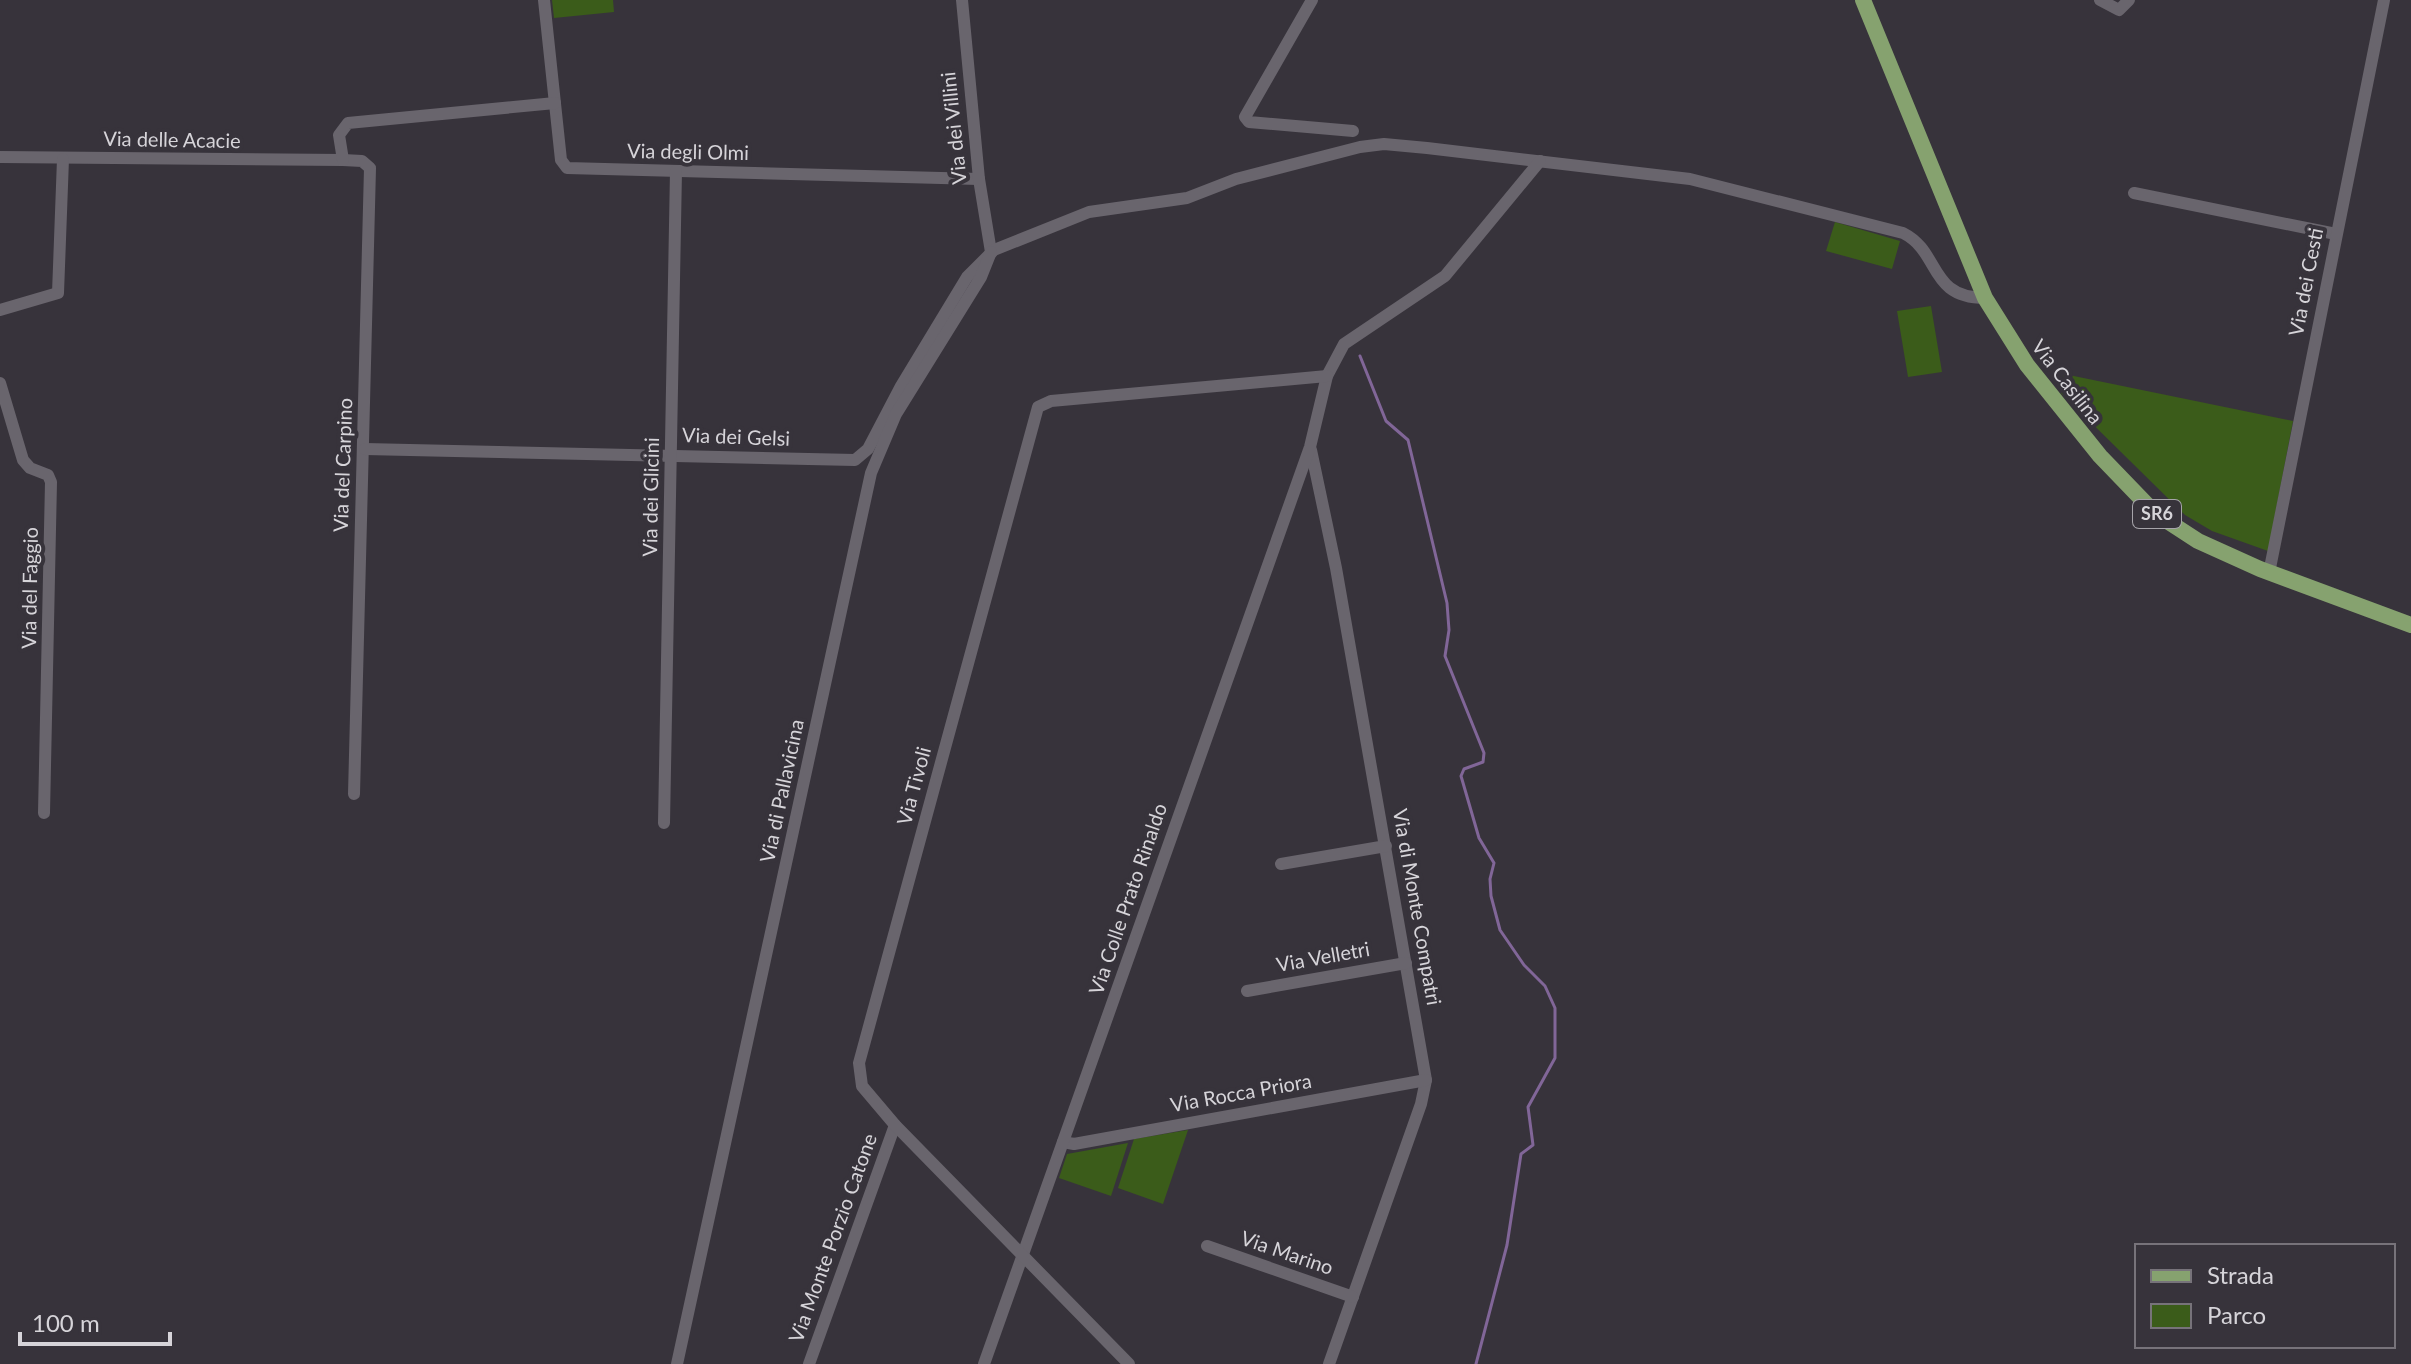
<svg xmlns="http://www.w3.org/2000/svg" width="2411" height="1364" viewBox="0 0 2411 1364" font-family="Lato,sans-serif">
  <rect width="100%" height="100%" fill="#37333b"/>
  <!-- green -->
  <g fill="#3b5c1a">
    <path d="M 552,0 L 613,0 L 614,12 L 554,18 Z"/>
    <path d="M 1835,222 L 1900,241 L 1892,269 L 1826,251 Z"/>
    <path d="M 1931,306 L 1942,372 L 1908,377 L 1897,311 Z"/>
    <path d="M 2064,374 L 2293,421 L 2268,551 L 2212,531 L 2185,515 L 2061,393 Z"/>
    <path d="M 1188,1130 L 1163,1204 L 1118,1188 L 1134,1139 Z"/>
    <path d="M 1128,1143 L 1111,1196 L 1059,1178 L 1067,1154 Z"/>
  </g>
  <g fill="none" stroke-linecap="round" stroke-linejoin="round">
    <!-- stream -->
    <path stroke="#816698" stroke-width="3" d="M 1360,356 L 1386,421 L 1408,440 L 1447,603 L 1449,630 L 1445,656 L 1484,753 L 1483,762 L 1464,769 L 1461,776 L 1479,838 L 1494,863 L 1490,879 L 1491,896 L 1500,930 L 1524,965 L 1545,986 L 1555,1008 L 1555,1058 L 1528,1107 L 1533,1145 L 1521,1154 L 1507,1245 L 1476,1364"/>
    <!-- minor -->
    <g stroke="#69656d" stroke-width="12">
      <path d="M 544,0 L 561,160 L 567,168 L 979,179"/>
      <path d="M 962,0 L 979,179 L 991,252"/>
      <path d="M 1312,0 L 1245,117 L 1249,122 L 1353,131"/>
      <path d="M 2100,0 L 2119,10 L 2129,0"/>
      <path d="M 0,157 L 343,160 L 362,161 L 370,168 L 354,794"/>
      <path d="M 343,160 L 339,135 L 348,123 L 555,103"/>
      <path d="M 2134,193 L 2336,234"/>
      <path d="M 0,310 L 58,293 L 63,159"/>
      <path d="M 0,383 L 23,460 L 30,468 L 48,475 L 51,482 L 44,813"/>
      <path d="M 365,449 L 855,460 L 868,449 L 901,386 L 967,277 L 994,250 L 1089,212 L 1187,198 L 1236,179 L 1360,147 L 1384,144 L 1427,148 L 1690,179 L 1903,233 C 1941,252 1928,298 1985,298"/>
      <path d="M 1311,450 L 1336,568 L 1426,1080 L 1421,1104 L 1329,1364"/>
      <path d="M 2269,573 L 2384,0"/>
      <path d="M 664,823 L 676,171"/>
      <path d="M 1281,864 L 1386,846"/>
      <path d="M 1247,991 L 1406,963"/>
      <path d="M 1063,1142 L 1074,1144 L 1426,1080"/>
      <path d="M 1207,1246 L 1353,1297"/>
      <path d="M 677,1364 L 871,473 L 896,414 L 981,277 L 991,252"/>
      <path d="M 809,1364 L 895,1125"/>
      <path d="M 984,1364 L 1310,447 L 1327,376 L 1344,344 L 1445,276 L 1540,161"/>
      <path d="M 1129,1364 L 895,1125 L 862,1086 L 859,1063 L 1038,407 L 1051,401 L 1327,376"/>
    </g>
    <!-- major -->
    <path stroke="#86a26f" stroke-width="16" d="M 1863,0 L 1985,298 L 2027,365 L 2100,456 L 2155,513 L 2198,541 L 2260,569 L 2411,625"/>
  </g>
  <g text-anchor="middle" stroke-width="8" stroke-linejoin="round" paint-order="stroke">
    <!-- shield labels -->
    <rect fill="#37333b" stroke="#a6a4aa" stroke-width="2" x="2133" y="500" width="48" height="28" rx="6"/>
    <g font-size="18" font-weight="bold" fill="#d6d4d9">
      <text x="2157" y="520">SR6</text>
    </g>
    <!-- street labels -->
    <g font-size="20" fill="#d6d4d9" stroke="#37333b">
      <text transform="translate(954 128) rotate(-96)" y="7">Via dei Villini</text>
      <text transform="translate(172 140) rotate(1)" y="7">Via delle Acacie</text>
      <text transform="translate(688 152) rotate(1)" y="7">Via degli Olmi</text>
      <text transform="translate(2306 282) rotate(-79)" y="7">Via dei Cesti</text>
      <text transform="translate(2067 382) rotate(52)" y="7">Via Casilina</text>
      <text transform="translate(736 437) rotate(2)" y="7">Via dei Gelsi</text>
      <text transform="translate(343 465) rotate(-88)" y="7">Via del Carpino</text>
      <text transform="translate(651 497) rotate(-89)" y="7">Via dei Glicini</text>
      <text transform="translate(30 588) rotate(-89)" y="7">Via del Faggio</text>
      <text transform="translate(914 786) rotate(-75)" y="7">Via Tivoli</text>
      <text transform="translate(782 791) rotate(-78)" y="7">Via di Pallavicina</text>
      <text transform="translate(1128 899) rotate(-71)" y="7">Via Colle Prato Rinaldo</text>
      <text transform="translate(1417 907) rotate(80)" y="7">Via di Monte Compatri</text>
      <text transform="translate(1323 957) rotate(-10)" y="7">Via Velletri</text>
      <text transform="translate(1241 1093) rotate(-10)" y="7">Via Rocca Priora</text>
      <text transform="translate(833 1238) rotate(-70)" y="7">Via Monte Porzio Catone</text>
      <text transform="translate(1287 1253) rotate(19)" y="7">Via Marino</text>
    </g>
  </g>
  <!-- legend -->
  <rect x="2135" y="1244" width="260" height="104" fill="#37333b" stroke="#77737a" stroke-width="2"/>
  <rect x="2151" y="1270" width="40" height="12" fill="#86a26f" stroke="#77737a" stroke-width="2"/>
  <text x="2207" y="1284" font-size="24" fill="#d6d4d9">Strada</text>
  <rect x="2151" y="1304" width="40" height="24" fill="#3b5c1a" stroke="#77737a" stroke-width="2"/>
  <text x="2207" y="1324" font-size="24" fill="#d6d4d9">Parco</text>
  <!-- scale -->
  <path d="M20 1332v12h150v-12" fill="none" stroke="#d6d4d9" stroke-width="4"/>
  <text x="32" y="1332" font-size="24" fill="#d6d4d9" stroke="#37333b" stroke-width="6" paint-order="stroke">100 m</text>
</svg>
